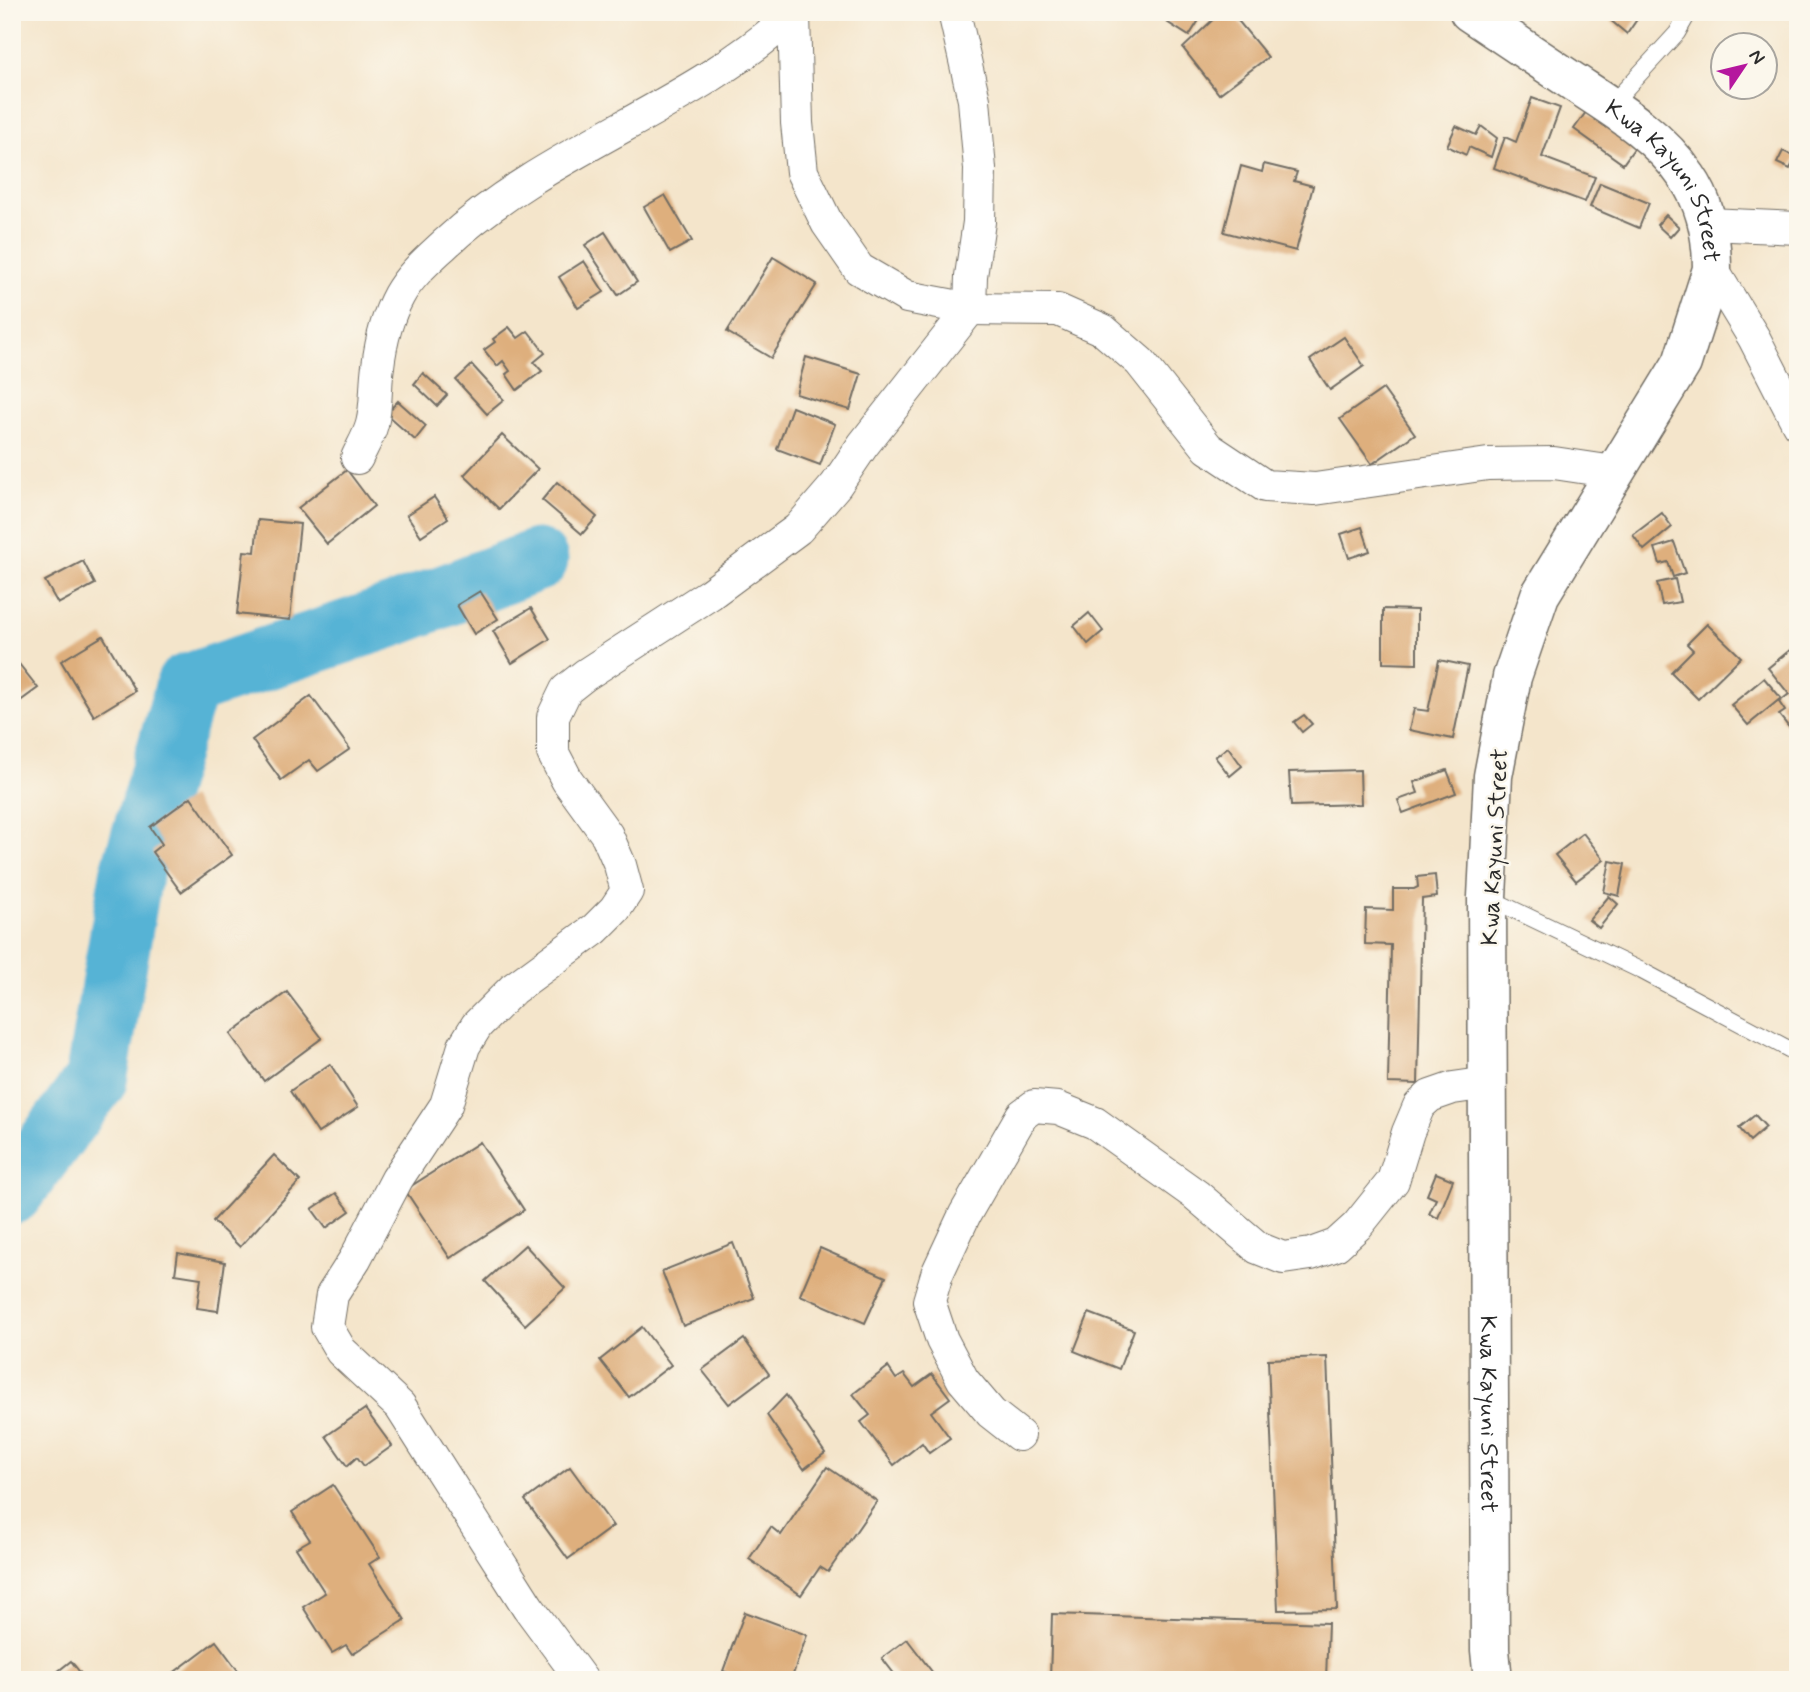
<svg xmlns="http://www.w3.org/2000/svg" width="1810" height="1692" viewBox="0 0 1810 1692" font-family="Mynerve,sans-serif">
  <rect width="100%" height="100%" fill="#fbf7ec"/>
  <filter id="ink" filterUnits="userSpaceOnUse"><feTurbulence type="fractalNoise" baseFrequency=".0143" numOctaves="2"/><feDisplacementMap in="SourceGraphic" scale="14" xChannelSelector="R" yChannelSelector="G"/><feConvolveMatrix kernelMatrix="1 2 1 2 8 2 1 2 1" color-interpolation-filters="sRGB"/></filter>
  <filter id="wash" filterUnits="userSpaceOnUse"><feTurbulence type="fractalNoise" baseFrequency=".00686" numOctaves="4" result="noise"/><feDisplacementMap in="SourceGraphic" scale="28" xChannelSelector="R" yChannelSelector="G"/><feGaussianBlur stdDeviation="1.57" result="paint"/><feColorMatrix in="noise" values="0 0 0 0 0 0 0 0 0 0 0 0 0 0 0 0 0 1.4 0 .05"/><feComposite in="paint" operator="in"/></filter>
  <g filter="url(#wash)">
    <rect width="100%" height="100%" fill="#f4e5cb"/>
    <g fill="none" stroke-linecap="round" stroke-linejoin="round">
      <!-- river -->
      <path stroke="#57b3d5" stroke-width="63" d="M 12,1193 L 96,1080 L 131,875 L 187,685 L 395,615 L 537,560"/>
    </g>
    <g id="blocks">
      <!-- building -->
      <g fill="#deaf7d">
        <path d="M 1151,12 L 1193,12 L 1201,17 L 1189,36 Z"/>
        <path d="M 1221,12 L 1231,12 L 1268,57 L 1219,94 L 1183,48 Z"/>
        <path d="M 1604,12 L 1642,12 L 1627,34 L 1603,14 Z"/>
        <path d="M 1532,98 L 1560,108 L 1542,157 L 1595,177 L 1585,202 L 1494,168 L 1505,137 L 1516,142 Z"/>
        <path d="M 1586,112 L 1635,147 L 1623,164 L 1574,129 Z"/>
        <path d="M 1456,126 L 1476,135 L 1481,126 L 1497,138 L 1491,157 L 1469,147 L 1466,155 L 1447,146 Z"/>
        <path d="M 1783,151 L 1796,157 L 1790,169 L 1777,163 Z"/>
        <path d="M 1264,164 L 1297,172 L 1294,181 L 1313,186 L 1296,251 L 1224,232 L 1241,166 L 1262,172 Z"/>
        <path d="M 1600,183 L 1649,203 L 1639,228 L 1590,207 Z"/>
        <path d="M 665,195 L 692,241 L 670,253 L 644,207 Z"/>
        <path d="M 1666,215 L 1679,227 L 1670,237 L 1657,225 Z"/>
        <path d="M 605,232 L 637,282 L 618,295 L 585,245 Z"/>
        <path d="M 773,257 L 817,284 L 771,358 L 727,332 Z"/>
        <path d="M 584,261 L 604,292 L 578,308 L 559,277 Z"/>
        <path d="M 509,327 L 518,338 L 528,331 L 545,353 L 534,362 L 542,371 L 517,390 L 506,374 L 510,371 L 503,361 L 497,366 L 484,350 L 495,342 L 493,339 Z"/>
        <path d="M 1344,337 L 1364,366 L 1330,390 L 1310,360 Z"/>
        <path d="M 806,357 L 861,374 L 850,410 L 796,394 Z"/>
        <path d="M 472,365 L 504,400 L 487,414 L 456,380 Z"/>
        <path d="M 423,373 L 447,395 L 437,406 L 414,384 Z"/>
        <path d="M 1383,389 L 1415,434 L 1372,464 L 1340,419 Z"/>
        <path d="M 398,401 L 426,426 L 415,440 L 386,414 Z"/>
        <path d="M 792,407 L 835,424 L 820,465 L 777,449 Z"/>
        <path d="M 502,435 L 538,469 L 499,509 L 464,475 Z"/>
        <path d="M 347,470 L 374,506 L 327,544 L 298,508 Z"/>
        <path d="M 557,482 L 597,517 L 582,534 L 542,500 Z"/>
        <path d="M 434,497 L 448,518 L 421,536 L 407,515 Z"/>
        <path d="M 1662,513 L 1672,527 L 1644,550 L 1633,535 Z"/>
        <path d="M 258,520 L 300,524 L 290,620 L 237,614 L 244,551 L 255,552 Z"/>
        <path d="M 1362,527 L 1370,551 L 1349,558 L 1341,534 Z"/>
        <path d="M 1674,542 L 1685,573 L 1673,577 L 1668,562 L 1660,564 L 1655,548 Z"/>
        <path d="M 83,561 L 95,584 L 58,604 L 45,581 Z"/>
        <path d="M 1675,579 L 1680,602 L 1662,605 L 1657,583 Z"/>
        <path d="M 480,591 L 498,619 L 474,634 L 457,605 Z"/>
        <path d="M 531,608 L 550,639 L 512,663 L 493,631 Z"/>
        <path d="M 1383,609 L 1417,610 L 1417,664 L 1383,663 Z"/>
        <path d="M 1089,613 L 1103,631 L 1088,644 L 1074,626 Z"/>
        <path d="M 1707,624 L 1741,657 L 1698,699 L 1671,672 L 1693,650 L 1687,644 Z"/>
        <path d="M 103,636 L 135,691 L 94,716 L 61,661 Z"/>
        <path d="M 1790,650 L 1798,660 L 1798,734 L 1796,736 L 1779,715 L 1785,711 L 1779,702 L 1789,694 L 1768,668 Z"/>
        <path d="M 12,655 L 38,688 L 12,707 Z"/>
        <path d="M 1439,660 L 1468,666 L 1453,739 L 1409,730 L 1414,709 L 1428,711 Z"/>
        <path d="M 1764,678 L 1781,698 L 1748,725 L 1731,705 Z"/>
        <path d="M 311,696 L 350,749 L 318,771 L 309,760 L 281,780 L 252,740 Z"/>
        <path d="M 1304,715 L 1312,724 L 1302,732 L 1294,722 Z"/>
        <path d="M 1228,747 L 1242,766 L 1230,776 L 1215,757 Z"/>
        <path d="M 1360,770 L 1361,804 L 1291,806 L 1289,772 Z"/>
        <path d="M 1447,770 L 1456,793 L 1403,813 L 1398,800 L 1418,793 L 1414,782 Z"/>
        <path d="M 191,797 L 232,855 L 181,892 L 152,852 L 162,844 L 150,827 Z"/>
        <path d="M 1583,833 L 1604,860 L 1576,881 L 1555,855 Z"/>
        <path d="M 1610,861 L 1625,864 L 1619,896 L 1604,892 Z"/>
        <path d="M 1435,875 L 1437,897 L 1422,899 L 1418,1084 L 1388,1083 L 1391,945 L 1365,944 L 1366,909 L 1393,910 L 1393,889 L 1414,889 L 1418,887 L 1417,877 Z"/>
        <path d="M 1609,896 L 1618,904 L 1599,928 L 1589,920 Z"/>
        <path d="M 287,992 L 322,1038 L 264,1081 L 230,1034 Z"/>
        <path d="M 330,1064 L 358,1107 L 318,1133 L 290,1091 Z"/>
        <path d="M 1755,1115 L 1766,1127 L 1750,1141 L 1739,1128 Z"/>
        <path d="M 480,1142 L 524,1210 L 450,1258 L 405,1190 Z"/>
        <path d="M 274,1155 L 300,1181 L 240,1247 L 213,1221 Z"/>
        <path d="M 1436,1173 L 1453,1180 L 1438,1218 L 1429,1214 L 1436,1199 L 1427,1195 Z"/>
        <path d="M 336,1193 L 350,1211 L 326,1228 L 312,1209 Z"/>
        <path d="M 733,1243 L 754,1298 L 683,1326 L 662,1271 Z"/>
        <path d="M 525,1245 L 565,1288 L 525,1325 L 485,1281 Z"/>
        <path d="M 820,1248 L 886,1277 L 865,1323 L 800,1295 Z"/>
        <path d="M 178,1253 L 225,1262 L 218,1311 L 197,1308 L 201,1278 L 175,1274 Z"/>
        <path d="M 1089,1313 L 1134,1330 L 1119,1369 L 1074,1351 Z"/>
        <path d="M 642,1327 L 671,1365 L 629,1397 L 600,1360 Z"/>
        <path d="M 744,1339 L 769,1374 L 729,1404 L 702,1370 Z"/>
        <path d="M 1327,1357 L 1337,1609 L 1278,1610 L 1268,1359 Z"/>
        <path d="M 888,1367 L 896,1379 L 904,1374 L 914,1387 L 932,1374 L 950,1398 L 931,1412 L 950,1438 L 929,1453 L 922,1443 L 894,1465 L 861,1422 L 870,1415 L 853,1394 Z"/>
        <path d="M 786,1395 L 825,1453 L 804,1469 L 767,1415 Z"/>
        <path d="M 365,1409 L 392,1446 L 364,1466 L 357,1457 L 347,1466 L 326,1436 Z"/>
        <path d="M 570,1467 L 613,1526 L 568,1559 L 525,1500 Z"/>
        <path d="M 827,1467 L 877,1501 L 828,1572 L 820,1567 L 801,1595 L 749,1559 L 771,1527 L 781,1535 Z"/>
        <path d="M 333,1485 L 380,1557 L 369,1564 L 405,1620 L 352,1654 L 346,1645 L 332,1653 L 303,1607 L 325,1593 L 296,1548 L 310,1540 L 292,1512 Z"/>
        <path d="M 745,1612 L 807,1635 L 791,1680 L 745,1680 L 723,1671 Z"/>
        <path d="M 1052,1614 L 1328,1623 L 1326,1680 L 1050,1680 Z"/>
        <path d="M 907,1639 L 936,1677 L 932,1680 L 899,1680 L 882,1658 Z"/>
        <path d="M 216,1641 L 245,1680 L 164,1680 Z"/>
        <path d="M 71,1661 L 86,1680 L 47,1680 Z"/>
      </g>
    </g>
  </g>
  <g filter="url(#ink)">
    <use href="#blocks" fill-opacity="0" stroke="#716c63" stroke-width="2"/>
    <g fill="none" stroke-linecap="round" stroke-linejoin="round">
      <defs>
        <g id="service">
          <path d="M 1610,106 L 1677,33 L 1689,12"/>
          <path d="M 1489,898 L 1642,971 L 1798,1054"/>
        </g>
        <g id="minor">
          <path d="M 794,14 L 797,123 L 802,172 L 827,223 L 859,269 L 907,297 L 970,309 L 1058,310 L 1103,330 L 1140,362 L 1208,448 L 1265,486 L 1315,489 L 1488,464 L 1554,463 L 1614,472"/>
          <path d="M 1708,224 L 1798,228"/>
          <path d="M 1712,269 L 1754,338 L 1798,424"/>
          <path d="M 357,458 C 362,447 369,436 372,424 C 377,405 375,385 378,366 C 381,341 387,317 399,295 C 410,275 429,259 445,244 C 547,149 694,107 795,12"/>
          <path d="M 1019,1435 L 991,1413 L 963,1380 L 942,1340 L 929,1301 L 937,1274 L 965,1214 L 1022,1115 L 1034,1106 L 1058,1108 L 1095,1123 L 1196,1195 L 1258,1248 L 1283,1258 L 1311,1254 L 1336,1245 L 1357,1226 L 1393,1181 L 1408,1132 L 1419,1106 L 1430,1096 L 1453,1088 L 1488,1083"/>
          <path d="M 582,1680 L 528,1607 L 400,1406 L 341,1351 L 327,1327 L 332,1295 L 355,1259 L 397,1179 L 446,1105 L 464,1046 L 477,1025 L 513,989 L 595,929 L 615,909 L 627,891 L 620,865 L 607,835 L 567,780 L 553,753 L 553,717 L 566,690 L 585,675 L 710,594 L 798,529 L 836,485 L 863,445 L 970,309 L 971,276 L 979,222 L 980,169 L 974,100 L 954,12"/>
        </g>
        <g id="tertiary">
          <path id="s1" d="M 1469,12 C 1503,35 1538,58 1572,81 C 1613,108 1659,135 1687,177 C 1706,204 1712,237 1712,269 L 1682,363 L 1540,595 L 1512,677 L 1493,776 L 1487,897 L 1490,1650 L 1493,1680"/>
        </g>
      </defs>
      <!-- service casing -->
      <use href="#service" stroke="#716c63" stroke-width="18"/>
      <!-- minor casing -->
      <use href="#minor" stroke="#716c63" stroke-width="34"/>
      <!-- tertiary casing -->
      <use href="#tertiary" stroke="#716c63" stroke-width="41"/>
      <!-- service -->
      <use href="#service" stroke="#fff" stroke-width="16"/>
      <!-- minor -->
      <use href="#minor" stroke="#fff" stroke-width="32"/>
      <!-- tertiary -->
      <use href="#tertiary" stroke="#fff" stroke-width="38"/>
    </g>
  </g>
  <g text-anchor="middle" stroke-width="5" stroke-linejoin="round" paint-order="stroke">
    <!-- street labels -->
    <g font-size="24" fill="#2b2b2b" stroke="#fbf7ec">
      <text dy="8" stroke="none"><textPath href="#s1" startOffset="266">Kwa Kayuni Street</textPath></text>
      <text transform="translate(1494 847) rotate(-87)" y="8">Kwa Kayuni Street</text>
      <text dy="8" stroke="none"><textPath href="#s1" startOffset="1568">Kwa Kayuni Street</textPath></text>
    </g>
  </g>
  <!-- margin -->
  <rect width="1810" height="1692" fill="none" stroke="#fbf7ec" stroke-width="42"/>
  <!-- north arrow -->
  <g transform="translate(1744 66) rotate(55)"><circle r="33" fill="#fbf7ec" stroke="#a8a59f" stroke-width="2"/>
  <path d="M0-5L12 26L0 18L-12 26Z" fill="#b5179e"/>
  <text y="-10" font-size="19" font-weight="bold" text-anchor="middle" fill="#2b2b2b">N</text>
  </g>
</svg>
